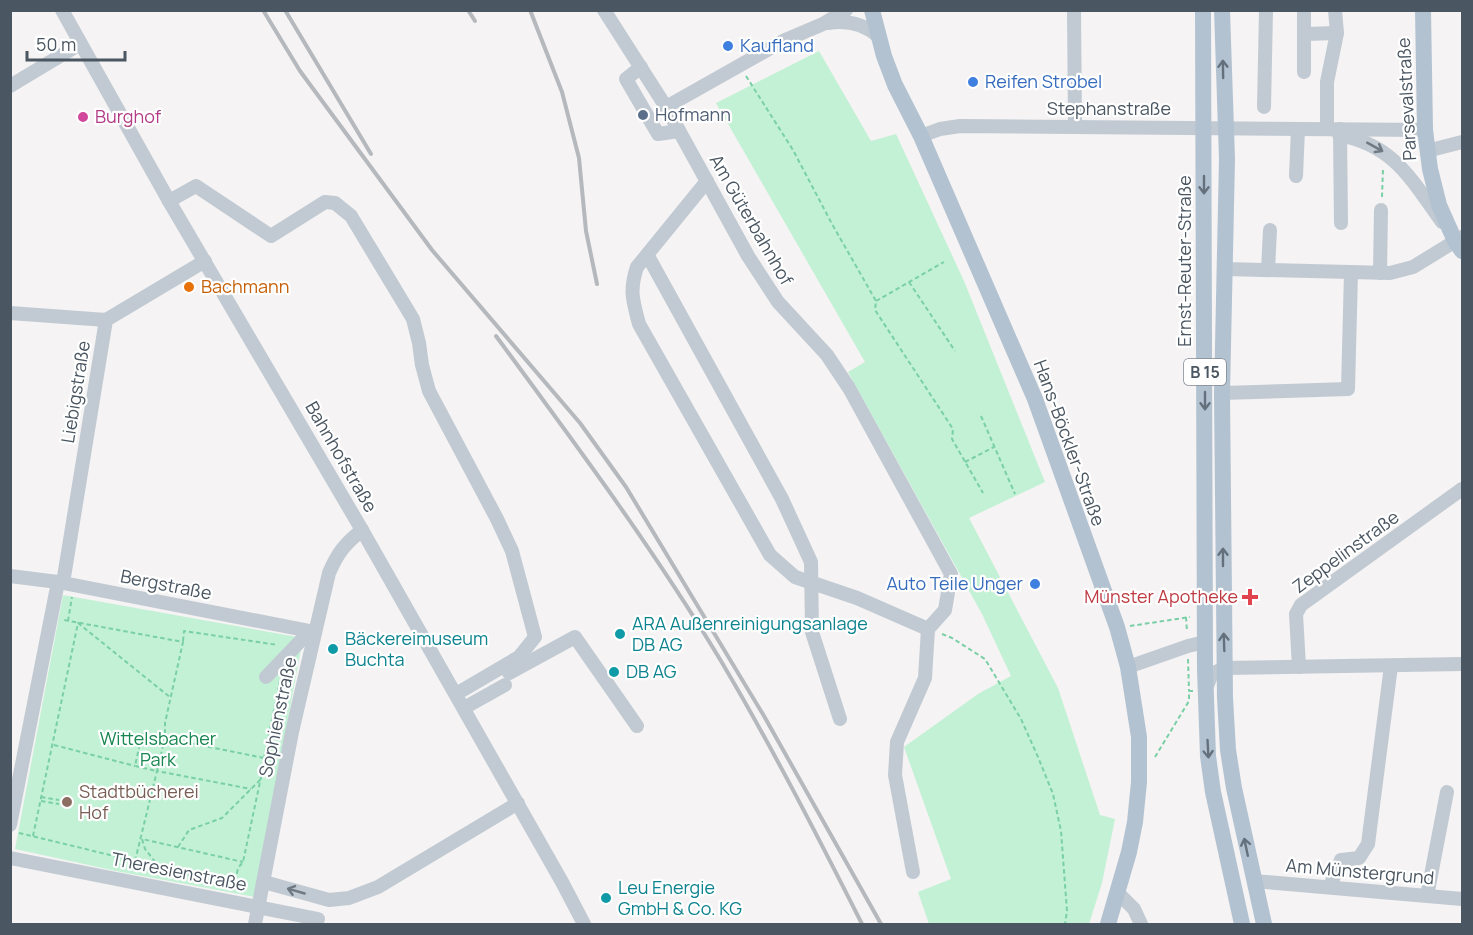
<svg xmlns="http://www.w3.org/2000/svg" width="1473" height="935" viewBox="0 0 1473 935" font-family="Manrope,sans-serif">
  <rect width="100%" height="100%" fill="#f5f3f3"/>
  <!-- green -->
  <g fill="#c3f1d5">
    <path d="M 819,51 L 871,141 L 896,134 L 964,281 L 1045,482 L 969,518 L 1058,688 L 1100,815 L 1115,819 L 1102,883 L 1089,924 L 929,924 L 918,892 L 951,879 L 904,747 L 978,694 L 1011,676 L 982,614 L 848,372 L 865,362 L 716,103 Z"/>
    <path d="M 63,595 L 303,638 L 255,897 L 116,871 L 15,849 Z"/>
  </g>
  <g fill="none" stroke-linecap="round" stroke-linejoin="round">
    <!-- path -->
    <g stroke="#7ad0a6" stroke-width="2" stroke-dasharray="4.5 3" stroke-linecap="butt">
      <path d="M 746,76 L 793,150 L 832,224 L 876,301 L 875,310 L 953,429 L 952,439 L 983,493"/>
      <path d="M 1382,197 L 1383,169"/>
      <path d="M 909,282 L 955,351"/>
      <path d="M 876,301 L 944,262"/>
      <path d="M 981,416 L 1015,494"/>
      <path d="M 965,462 L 994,447"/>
      <path d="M 1186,617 L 1187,632"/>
      <path d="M 68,621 L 72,597"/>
      <path d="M 1130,626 L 1190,617"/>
      <path d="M 942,634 L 952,638 L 985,659 L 1021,719 L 1038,757 L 1053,794 L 1061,831 L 1067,911 L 1065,924"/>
      <path d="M 183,641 L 184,631 L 278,645"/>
      <path d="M 1188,659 L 1189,691"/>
      <path d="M 142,734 L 165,738 L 157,771 L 135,766 Z"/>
      <path d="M 54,745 L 135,766"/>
      <path d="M 1155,757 L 1189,701 L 1189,691 L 1193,691"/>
      <path d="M 264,758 L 280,681"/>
      <path d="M 41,797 L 59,800"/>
      <path d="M 41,801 L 59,804"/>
      <path d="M 19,833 L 135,861 L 161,869 L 235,884 L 238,868 L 243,862 L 264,763 L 264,758 L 165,738 L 165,723 L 183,642 L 64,620"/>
      <path d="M 33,836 L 78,623 L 171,698"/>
      <path d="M 178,847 L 189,830 L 222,818 L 261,779"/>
      <path d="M 135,861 L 157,771 L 251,789"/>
      <path d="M 160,868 L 145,849 L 142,839 L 243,862"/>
      <path d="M 235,884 L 249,887"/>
    </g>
    <!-- minor -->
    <g stroke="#c1cad2" stroke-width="14">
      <path d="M 62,10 L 169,201 L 362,530 L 562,882 L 584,924"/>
      <path d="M 604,10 L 666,107 L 748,256 L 778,302 L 827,355 L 849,388 L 951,574 L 945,610 L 928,629"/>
      <path d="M 1074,10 L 1075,127"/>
      <path d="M 1304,10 L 1304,72"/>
      <path d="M 828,23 C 847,20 863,23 878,36"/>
      <path d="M 1304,34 L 1337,33"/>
      <path d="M 641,67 L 626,79 L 658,134 L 679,131"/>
      <path d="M 10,86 L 80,44"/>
      <path d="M 666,107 L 783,41 L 823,24 L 846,10"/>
      <path d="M 1264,107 L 1266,10"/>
      <path d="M 1327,129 L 1327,82 L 1337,33 L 1335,10"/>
      <path d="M 1340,129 L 1341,223"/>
      <path d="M 1339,135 C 1394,145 1411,179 1442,222"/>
      <path d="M 921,136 L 940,129 L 960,126 L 1425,130"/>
      <path d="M 1427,151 L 1462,142"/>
      <path d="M 1296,176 L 1298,129"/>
      <path d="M 707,181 L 637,267 C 629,291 633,301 639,324 L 770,555 L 795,577 L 857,598 L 928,629"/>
      <path d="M 169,201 L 196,186 L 271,236 L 325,202 L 335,203 L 351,216 L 413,319 L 419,343 L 422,365 L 429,391 L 497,519 L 512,551 L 535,637 L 519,657 L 456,694"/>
      <path d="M 648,256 L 782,499 L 811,562 L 812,632 L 840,719"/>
      <path d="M 1225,269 L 1390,273 L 1413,267 L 1462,237"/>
      <path d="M 1268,270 L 1270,230"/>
      <path d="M 1380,273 L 1381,210"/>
      <path d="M 10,313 L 106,320"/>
      <path d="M 1222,393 L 1348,389 L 1351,273"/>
      <path d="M 10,576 L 58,582 L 315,632"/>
      <path d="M 63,583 L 106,320 L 205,261"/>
      <path d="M 1128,667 L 1188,646 L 1205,642"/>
      <path d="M 1299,667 L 1296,614 L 1301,605 L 1462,489"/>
      <path d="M 509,673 L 575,637 L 637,726"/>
      <path d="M 266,677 L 310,631"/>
      <path d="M 1206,688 L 1212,674 L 1224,668 L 1462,664"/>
      <path d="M 464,708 L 505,685"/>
      <path d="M 10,825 L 58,582"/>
      <path d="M 10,858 L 318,919"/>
      <path d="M 913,872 L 895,775 L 897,742 L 925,678 L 928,629"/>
      <path d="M 1254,881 L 1462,899"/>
      <path d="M 264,882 L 329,900 L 349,898 L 378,887 L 518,803"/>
      <path d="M 1330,886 L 1341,860 L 1359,858 L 1368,844 L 1391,666"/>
      <path d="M 1118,893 L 1134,909 L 1141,924"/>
      <path d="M 1427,896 L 1447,792"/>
      <path d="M 255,924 L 292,732 L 329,573 C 338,552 345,544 362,530"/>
    </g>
    <!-- major -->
    <g stroke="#b3c2d1" stroke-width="16">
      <path d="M 872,10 L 884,56 L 895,85 L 921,136 L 1035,399 L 1117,627 L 1128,667 L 1139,737 L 1139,782 L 1135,822 L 1129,852 L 1108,924"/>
      <path d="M 1203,10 L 1205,669 L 1208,756 L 1213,792 L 1242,924"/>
      <path d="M 1222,10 L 1227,159 L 1222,393 L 1225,698 L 1228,750 L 1234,788 L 1264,924"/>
      <path d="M 1423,10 L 1425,130 L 1430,169 L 1439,205 L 1455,241 L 1462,251"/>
    </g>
    <!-- rail -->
    <g stroke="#b5b8bd" stroke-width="4">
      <path d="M 263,10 L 300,71 L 432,250 L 580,423 L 626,487 L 764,716 L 881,924"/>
      <path d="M 285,10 L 371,154"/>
      <path d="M 468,10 L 475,21"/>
      <path d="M 530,10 L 562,92 L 579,158 L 586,231 L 597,284"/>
      <path d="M 496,336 C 574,442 653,548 721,661 C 772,747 817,835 862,924"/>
    </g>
  </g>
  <!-- one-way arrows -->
  <defs><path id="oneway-shaft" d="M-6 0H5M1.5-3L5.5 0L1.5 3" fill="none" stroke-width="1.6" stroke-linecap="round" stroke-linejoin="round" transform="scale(1.5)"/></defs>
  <g stroke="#64717d">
    <use href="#oneway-shaft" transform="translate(1223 69) rotate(-91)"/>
    <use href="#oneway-shaft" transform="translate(1204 185) rotate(90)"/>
    <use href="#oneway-shaft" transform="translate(1205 401) rotate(90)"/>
    <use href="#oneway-shaft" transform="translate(1223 557) rotate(-90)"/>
    <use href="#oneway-shaft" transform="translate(1224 642) rotate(-92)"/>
    <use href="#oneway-shaft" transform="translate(1208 749) rotate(87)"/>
    <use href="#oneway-shaft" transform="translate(1246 847) rotate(-102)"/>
  </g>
  <g stroke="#6e7983">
    <use href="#oneway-shaft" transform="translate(1375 147) rotate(29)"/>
    <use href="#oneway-shaft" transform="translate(296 891) rotate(-164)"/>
  </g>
  <!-- markers -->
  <g fill="#3f7fe0" stroke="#fff" stroke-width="2">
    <circle cx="728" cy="46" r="6"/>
    <circle cx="973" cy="82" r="6"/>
    <circle cx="1035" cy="584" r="6"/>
  </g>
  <circle fill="#5c6f8a" stroke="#fff" stroke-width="2" cx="643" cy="115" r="6"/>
  <circle fill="#d1479c" stroke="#fff" stroke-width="2" cx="83" cy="117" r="6"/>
  <circle fill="#e8710a" stroke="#fff" stroke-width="2" cx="189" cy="287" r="6"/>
  <path fill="#e0444e" stroke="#fff" stroke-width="2" d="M1247 588h6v6h6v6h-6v6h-6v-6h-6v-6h6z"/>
  <g fill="#0f9aa8" stroke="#fff" stroke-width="2">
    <circle cx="620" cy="634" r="6"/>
    <circle cx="333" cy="649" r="6"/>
    <circle cx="614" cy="672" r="6"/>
    <circle cx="606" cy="898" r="6"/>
  </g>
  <circle fill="#8d6e63" stroke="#fff" stroke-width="2" cx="67" cy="802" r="6"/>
  <g text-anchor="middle" stroke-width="4.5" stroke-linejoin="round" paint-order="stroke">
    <!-- shield labels -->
    <rect fill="#fff" stroke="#808990" stroke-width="1.5" x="1184" y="359" width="42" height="26" rx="4.5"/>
    <g font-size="16" font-weight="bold" fill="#4a5661">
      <text x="1205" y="378">B 15</text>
    </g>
    <!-- shop labels -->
    <g font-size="18" fill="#366cbe" stroke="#fff" text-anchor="start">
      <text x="740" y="52">Kaufland</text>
      <text x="985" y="88">Reifen Strobel</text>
      <text x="1023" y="590" text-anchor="end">Auto Teile Unger</text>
    </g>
    <!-- street labels -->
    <g font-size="18" fill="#4a5661" stroke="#fff">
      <text transform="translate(1407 99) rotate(-93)" y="6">Parsevalstraße</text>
      <text x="1109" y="115">Stephanstraße</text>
      <text transform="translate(751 220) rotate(60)" y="6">Am Güterbahnhof</text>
      <text transform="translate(1185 261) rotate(-90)" y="6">Ernst-Reuter-Straße</text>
      <text transform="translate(76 392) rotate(-81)" y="6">Liebigstraße</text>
      <text transform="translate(1069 443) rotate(70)" y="6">Hans-Böckler-Straße</text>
      <text transform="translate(341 457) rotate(60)" y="6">Bahnhofstraße</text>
      <text transform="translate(1346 552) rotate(-36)" y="6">Zeppelinstraße</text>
      <text transform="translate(166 585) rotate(11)" y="6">Bergstraße</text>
      <text transform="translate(278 717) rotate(-78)" y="6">Sophienstraße</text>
      <text transform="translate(179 872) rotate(11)" y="6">Theresienstraße</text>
      <text transform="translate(1360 872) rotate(5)" y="6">Am Münstergrund</text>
    </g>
    <!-- service labels -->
    <g font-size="18" fill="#4e5e75" stroke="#fff" text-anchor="start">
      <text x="655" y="121">Hofmann</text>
    </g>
    <!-- hotel labels -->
    <g font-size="18" fill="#b23c85" stroke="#fff" text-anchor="start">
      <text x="95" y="123">Burghof</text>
    </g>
    <!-- food labels -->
    <g font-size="18" fill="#c56008" stroke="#fff" text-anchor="start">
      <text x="201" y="293">Bachmann</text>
    </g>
    <!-- health labels -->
    <g font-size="18" fill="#be3a42" stroke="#fff" text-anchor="end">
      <text x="1238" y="603">Münster Apotheke</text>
    </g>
    <!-- culture labels -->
    <g font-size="18" fill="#0d838f" stroke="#fff" text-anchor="start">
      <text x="632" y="630">ARA Außenreinigungsanlage<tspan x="632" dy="21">DB AG</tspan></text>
      <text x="345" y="645">Bäckereimuseum<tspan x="345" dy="21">Buchta</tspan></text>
      <text x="626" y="678">DB AG</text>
      <text x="618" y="894">Leu Energie<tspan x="618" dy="21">GmbH &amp; Co. KG</tspan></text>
    </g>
    <!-- park labels -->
    <g font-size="18" fill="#17864f" stroke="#fff">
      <text x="158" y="745">Wittelsbacher<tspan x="158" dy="21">Park</tspan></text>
    </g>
    <!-- education labels -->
    <g font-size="18" fill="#785e54" stroke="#fff" text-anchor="start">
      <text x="79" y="798">Stadtbücherei<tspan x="79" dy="21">Hof</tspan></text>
    </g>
  </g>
  <!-- border -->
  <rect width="1473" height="935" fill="none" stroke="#4a5661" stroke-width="24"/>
  <!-- scale -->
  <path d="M27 51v9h98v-9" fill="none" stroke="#4a5661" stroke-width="3"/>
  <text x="36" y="51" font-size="18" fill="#4a5661" stroke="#ffffff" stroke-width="4.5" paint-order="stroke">50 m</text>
</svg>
